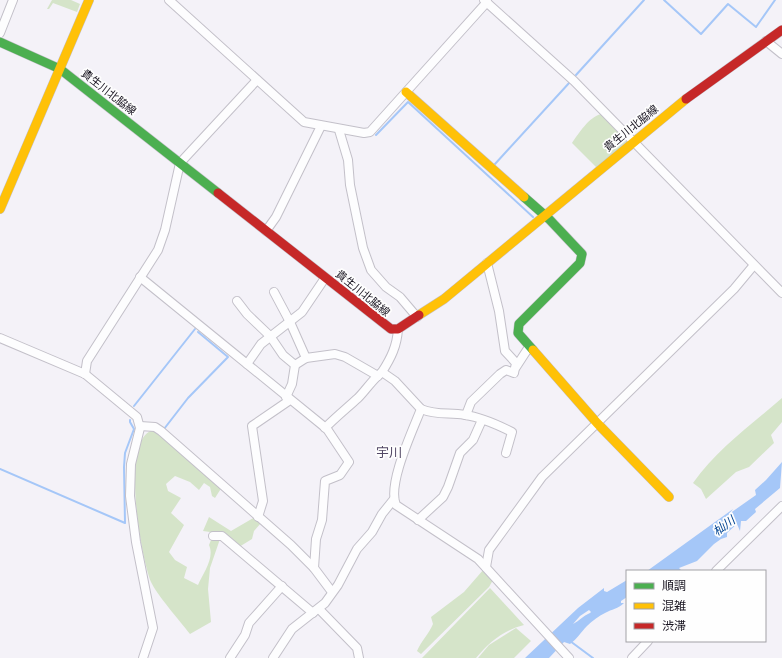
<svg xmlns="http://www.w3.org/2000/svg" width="782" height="658" viewBox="0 0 782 658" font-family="Quicksand,'Noto Sans JP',sans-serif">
  <rect width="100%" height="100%" fill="#f4f2f8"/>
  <!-- green -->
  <g fill="#d5e4c9">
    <path d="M 52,0 L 71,0 L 80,4 L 77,12 L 53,3 L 49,9 L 47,9 Z"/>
    <path d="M 601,114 L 628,142 L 597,168 L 572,143 C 579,133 589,117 601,114 Z"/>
    <path d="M 782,398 L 782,422 L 771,435 L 774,443 L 749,467 L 736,472 L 706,499 L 701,489 L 693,483 C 717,449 751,425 782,398 Z"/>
    <path d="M 154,430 L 222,487 L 215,498 L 212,496 L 210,487 L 204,483 L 199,490 L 190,482 L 175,476 L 166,484 L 168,491 L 181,498 L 171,513 L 184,525 L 169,552 L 175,560 L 187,567 L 184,578 L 198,585 C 203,573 215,558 209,545 L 211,540 L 210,532 L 203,531 L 209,517 L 231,531 L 255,517 L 261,523 L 254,531 L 252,539 L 239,547 L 224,532 L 220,531 L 216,533 L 220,539 L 210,568 L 208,589 L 211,622 L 190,634 C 180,621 157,595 151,582 C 141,558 119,436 154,430 Z"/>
    <path d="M 484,569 L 493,580 L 489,587 L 421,654 L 417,651 C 421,641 429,634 433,624 L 431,617 L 464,592 Z"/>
    <path d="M 490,588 L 524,625 C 504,630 489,642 476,658 L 422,658 Z"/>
    <path d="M 516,628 L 531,641 L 514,658 L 478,658 L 489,645 Z"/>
  </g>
  <!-- water -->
  <g fill="#a5c7f8" fill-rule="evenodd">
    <path d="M 782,462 L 780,488 L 755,509 L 756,512 L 746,521 L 741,521 L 740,531 L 737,524 L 727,533 L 727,537 L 721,539 L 714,544 L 697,561 L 679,568 L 681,570 L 679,571 L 647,571 L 733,509 L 729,514 L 756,495 L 755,490 L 766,480 Z"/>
    <path d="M 627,580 L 627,597 L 621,601 L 621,603 L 624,603 C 618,609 612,609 605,613 C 599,616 592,621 587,626 C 581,632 577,639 570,644 L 564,642 L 549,658 L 525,658 L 578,608 L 604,588 L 604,591 L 607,592 ZM 589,610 L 591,612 L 590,613 C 583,616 579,621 573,624 L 580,616 Z"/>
  </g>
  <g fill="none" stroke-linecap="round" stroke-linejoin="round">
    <!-- stream -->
    <g stroke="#a5c7f8" stroke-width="2">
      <path d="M 664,0 L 701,34 L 728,4 L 756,27 L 775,0"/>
      <path d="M 576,75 L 644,0"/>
      <path d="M 376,135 L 408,102 L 533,217"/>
      <path d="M 495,164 L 570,82"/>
      <path d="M 134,406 L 195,329"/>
      <path d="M 164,429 L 188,398 L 228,357 L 198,332"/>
      <path d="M 0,469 L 125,523 L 124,467 L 125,453 L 134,429 L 130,422 L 130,420"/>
      <path d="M 570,641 L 593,658"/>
    </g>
    <defs>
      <g id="street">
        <path d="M 169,0 L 304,122 L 364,133 L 370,132 L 487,2"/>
        <path d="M 484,0 L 574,81 L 782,293"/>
        <path d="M 0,33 L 13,0"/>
        <path d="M 766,41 L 782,54"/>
        <path d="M 339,130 L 348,160 L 350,185 L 363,248 L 371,270 L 386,287 L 400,297 L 417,317"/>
        <path d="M 266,231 L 276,217 L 321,126"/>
        <path d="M 140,277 L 327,429 L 349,462 L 340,475 L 325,481 L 322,520 L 316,539 L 314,568 L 332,592"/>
        <path d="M 274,292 L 290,322 L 306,358"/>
        <path d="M 237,301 L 247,314 L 270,336 L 283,355 L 295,365 L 292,384 L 286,397"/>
        <path d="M 398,329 C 397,346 391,358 382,372 L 395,381 L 421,409 C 413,430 387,484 396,505 L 478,559 L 569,658"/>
        <path d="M 0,338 L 85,374 L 137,417 L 140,428 L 131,464 L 130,496 L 136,542 L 153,628 L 143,658"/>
        <path d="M 247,364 L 261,344 L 302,312 L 325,278"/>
        <path d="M 295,365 L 306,358 L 335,354 L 345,357 L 378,376"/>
        <path d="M 516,367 L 529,347"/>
        <path d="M 85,374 L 87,361 L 158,250 L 165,230 L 180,163 L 257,80"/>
        <path d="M 421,409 C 438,416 449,412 465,415 C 481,417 498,425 512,432 L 506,453"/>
        <path d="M 466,415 L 471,402 L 500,374 L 506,370 L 514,373 L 516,363 L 505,351 L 499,311 L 487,263"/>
        <path d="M 140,426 L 155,427 L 161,431 L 291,545 L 314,568"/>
        <path d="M 325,428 C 336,417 347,408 358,398 C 366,390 372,380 381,373"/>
        <path d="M 258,517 L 263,501 L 252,426 L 290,400"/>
        <path d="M 418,520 L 443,497 L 448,487 L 460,453 L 473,440 L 482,420"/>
        <path d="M 213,536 L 222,536 L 313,613"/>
        <path d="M 486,567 L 489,550 L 542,477 L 734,289 L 754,265"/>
        <path d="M 716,571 L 782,506"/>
        <path d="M 319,609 L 357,648 L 359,658"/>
        <path d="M 230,658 L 245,635 L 249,623 L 282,586"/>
        <path d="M 273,658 L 292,629 L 325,603 L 338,585 L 357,549 L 372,532 L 382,514 L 394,499"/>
        <path d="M 632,658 L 648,641"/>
      </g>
      <g id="fast">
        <path d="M 0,42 L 60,69 L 218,193"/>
        <path d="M 524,197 L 549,219 L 582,254 L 580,263 L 519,324 L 518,333 L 533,350"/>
      </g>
      <g id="slow">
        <path d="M 406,92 L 524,197"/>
        <path d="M 0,209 L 89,0"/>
        <path d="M 419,315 L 444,299 L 686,99"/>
        <path d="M 533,350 L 597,423 L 669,497"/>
      </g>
      <g id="jam">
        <path d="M 686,99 L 782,30"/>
        <path d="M 218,193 L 391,329 L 398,329 L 419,315"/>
      </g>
    </defs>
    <!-- street casing -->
    <use href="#street" stroke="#c3c0c9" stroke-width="10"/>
    <!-- fast casing -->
    <use href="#fast" stroke="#c3c0c9" stroke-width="10"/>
    <!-- slow casing -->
    <use href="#slow" stroke="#c3c0c9" stroke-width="10"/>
    <!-- jam casing -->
    <use href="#jam" stroke="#c3c0c9" stroke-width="10"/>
    <!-- street -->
    <use href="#street" stroke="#fdfdfe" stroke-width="8"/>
    <!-- fast -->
    <use href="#fast" stroke="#4caf50" stroke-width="9"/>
    <!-- slow -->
    <use href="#slow" stroke="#ffc107" stroke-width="9"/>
    <!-- jam -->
    <use href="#jam" stroke="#c62828" stroke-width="9"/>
  </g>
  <g text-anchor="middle" stroke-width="3.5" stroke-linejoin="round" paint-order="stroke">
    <!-- street labels -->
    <g font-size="11" fill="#191521" stroke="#fefefe">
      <text transform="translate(109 92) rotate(38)" y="4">貴生川北脇線</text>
      <text transform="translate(631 128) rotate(-39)" y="4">貴生川北脇線</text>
      <text transform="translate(363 293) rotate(39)" y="4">貴生川北脇線</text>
    </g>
    <!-- water labels -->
    <g font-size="12" font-style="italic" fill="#004391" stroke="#fefefe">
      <text transform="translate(724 526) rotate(-36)" y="4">杣川</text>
    </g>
    <!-- quarter labels -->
    <g font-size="13" fill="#534966" stroke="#fefefe">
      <text x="389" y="457">宇川</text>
    </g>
  </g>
  <!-- legend -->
  <rect x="626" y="570" width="140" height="72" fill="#fefefe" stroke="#a2a1a6"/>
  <rect x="634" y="583" width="20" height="6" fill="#4caf50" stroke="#a2a1a6"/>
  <text x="662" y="590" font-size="12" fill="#191521">順調</text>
  <rect x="634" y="603" width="20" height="6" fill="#ffc107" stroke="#a2a1a6"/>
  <text x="662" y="610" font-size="12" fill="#191521">混雑</text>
  <rect x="634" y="623" width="20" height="6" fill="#c62828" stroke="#a2a1a6"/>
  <text x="662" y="630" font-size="12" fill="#191521">渋滞</text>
</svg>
